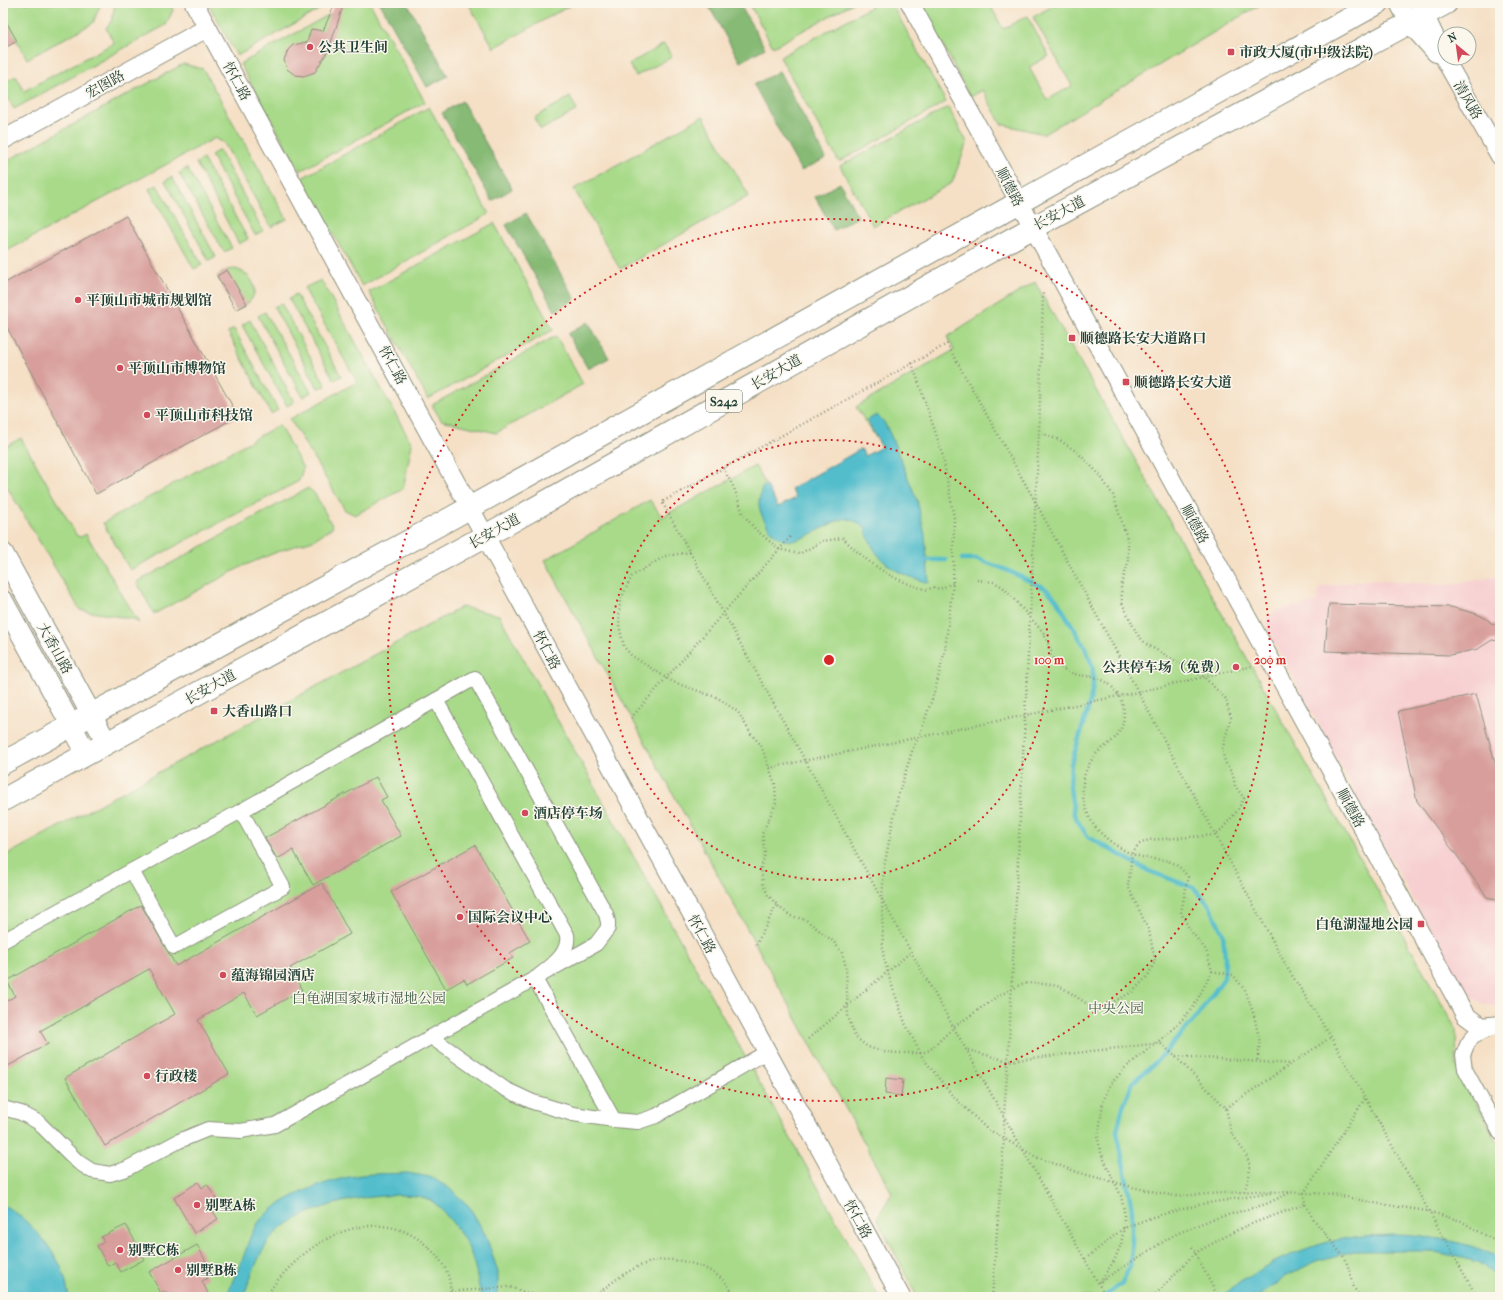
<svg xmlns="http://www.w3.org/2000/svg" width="1503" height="1300" viewBox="0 0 1503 1300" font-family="'IM FELL French Canon','Noto Serif SC',serif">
  <rect width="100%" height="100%" fill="#fbf7ec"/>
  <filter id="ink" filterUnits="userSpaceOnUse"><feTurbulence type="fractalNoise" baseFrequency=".025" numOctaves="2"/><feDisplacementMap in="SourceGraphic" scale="8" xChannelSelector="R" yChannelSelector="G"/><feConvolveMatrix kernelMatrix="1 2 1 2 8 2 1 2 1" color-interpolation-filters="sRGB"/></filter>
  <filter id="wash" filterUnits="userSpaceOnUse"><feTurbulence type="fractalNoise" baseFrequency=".012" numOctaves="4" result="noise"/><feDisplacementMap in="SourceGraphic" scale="16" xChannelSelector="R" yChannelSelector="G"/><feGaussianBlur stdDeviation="0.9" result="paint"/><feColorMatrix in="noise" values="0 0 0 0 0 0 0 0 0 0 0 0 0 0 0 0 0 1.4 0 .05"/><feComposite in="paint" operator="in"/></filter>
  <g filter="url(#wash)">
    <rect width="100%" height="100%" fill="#f5e0c6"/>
    <!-- built -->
    <path fill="#f7cfd1" d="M 1500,576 L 1500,1007 L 1485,1005 L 1463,991 L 1267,629 L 1266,624 L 1266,619 L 1278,610 L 1317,602 L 1320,587 L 1367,580 L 1448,585 Z"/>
    <!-- green -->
    <g fill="#a8da89" stroke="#648c5e">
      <path d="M 3,3 L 101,3 L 93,23 L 27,59 L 3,16 Z"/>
      <path d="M 115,3 L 170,3 L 173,10 L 166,25 L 14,109 L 4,91 L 6,81 L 16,76 L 24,91 L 114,43 L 106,28 L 112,20 Z"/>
      <path d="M 208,3 L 331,3 L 237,56 Z"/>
      <path d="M 350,3 L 370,3 L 425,102 L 300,171 L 240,64 Z"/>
      <path d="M 468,3 L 574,3 L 494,48 Z"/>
      <path d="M 749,3 L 853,3 L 773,47 Z"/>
      <path d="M 878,3 L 891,3 L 946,102 L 839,162 L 780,57 Z"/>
      <path d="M 921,3 L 989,3 L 1003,29 L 1027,16 L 1049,56 L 1029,67 L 1047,100 L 1072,86 L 1033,17 L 1058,3 L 1263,3 L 1044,134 L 1001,124 L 983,90 L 970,97 Z"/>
      <path d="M 664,44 L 672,57 L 636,76 L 629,64 Z"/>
      <path d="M 183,64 L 203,69 L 287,219 L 271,227 L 224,143 L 215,138 L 3,253 L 3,163 Z"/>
      <path d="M 570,97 L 577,110 L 541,130 L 534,118 Z"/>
      <path d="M 429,107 L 489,214 L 362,286 L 302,178 Z"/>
      <path d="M 948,107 L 967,142 L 952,183 L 873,226 L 840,166 Z"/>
      <path d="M 703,116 L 749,196 L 620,269 L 574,189 Z"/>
      <path d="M 219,150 L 263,231 L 255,235 L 211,155 Z"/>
      <path d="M 203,159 L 248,239 L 239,244 L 196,163 Z"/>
      <path d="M 187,168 L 232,248 L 224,252 L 179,173 Z"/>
      <path d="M 172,177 L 216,257 L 209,261 L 165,181 Z"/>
      <path d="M 157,185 L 202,265 L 194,269 L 149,189 Z"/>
      <path d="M 494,223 L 553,330 L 428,399 L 369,292 Z"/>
      <path d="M 235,269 C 252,273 262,291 247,304 C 244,307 239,308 236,310 L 217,276 L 227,270 Z"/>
      <path d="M 321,280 L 412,444 L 403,489 L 355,515 L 345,510 L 290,419 L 357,382 L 304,288 Z"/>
      <path d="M 1035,282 L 1456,1029 L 1457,1067 L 1500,1147 L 1500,1297 L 917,1297 L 877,1218 L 892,1193 L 545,560 L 650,500 L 662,517 L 755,466 L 778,507 L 796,498 L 791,489 L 861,449 L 865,456 L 882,447 L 856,407 L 954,350 L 947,337 Z"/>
      <path d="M 296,294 L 341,376 L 334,380 L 289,299 Z"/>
      <path d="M 281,303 L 326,386 L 318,388 L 274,307 Z"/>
      <path d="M 265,312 L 311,392 L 303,397 L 258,316 Z"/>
      <path d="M 250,320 L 294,402 L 287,406 L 242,325 Z"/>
      <path d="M 234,329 L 278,410 L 271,414 L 228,332 Z"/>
      <path d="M 556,336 L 583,384 L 496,433 L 441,420 L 432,405 Z"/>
      <path d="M 279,425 L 303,468 L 299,481 L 130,570 L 103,523 Z"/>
      <path d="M 21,438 L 77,536 L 81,537 L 86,534 L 139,623 L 133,619 L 80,610 L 3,480 L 3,448 Z"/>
      <path d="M 308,488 L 315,494 L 333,527 L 313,540 L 282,550 L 243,566 L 154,614 L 137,582 Z"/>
      <path d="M 462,607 L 499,615 L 879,1297 L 3,1297 L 3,857 Z"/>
    </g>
    <!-- forest -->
    <g fill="#86ba75" stroke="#527c54">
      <path d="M 380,3 L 407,3 L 448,76 L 427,87 Z"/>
      <path d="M 707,3 L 739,3 L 765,48 L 740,62 Z"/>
      <path d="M 779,71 L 826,158 L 801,171 L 754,85 Z"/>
      <path d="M 462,101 L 512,189 L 492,201 L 442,113 Z"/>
      <path d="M 840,183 L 858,217 L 834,230 L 815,197 Z"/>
      <path d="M 526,213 L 575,299 L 555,311 L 506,225 Z"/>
      <path d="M 588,322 L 609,358 L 588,369 L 568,334 Z"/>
    </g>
    <!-- water -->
    <g fill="#52bdcc" stroke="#387d80">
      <path d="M 877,415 L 884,422 L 891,436 L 917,500 L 925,535 L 929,583 C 895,573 876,564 865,528 C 859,524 851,517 843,519 C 817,526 788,560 767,525 C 758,509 757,505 762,487 L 767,486 L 778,507 L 796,498 L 791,489 L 861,449 L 865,456 L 882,447 L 867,420 Z"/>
      <path d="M 407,1173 L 431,1177 L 449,1188 L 469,1206 L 486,1236 L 498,1272 L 498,1297 L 481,1297 C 474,1259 472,1245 446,1215 C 441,1209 435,1202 428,1199 C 408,1192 383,1196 362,1198 C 335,1202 303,1212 280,1229 C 261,1244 252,1275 243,1297 L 227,1297 C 230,1285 236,1274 241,1263 C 246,1252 248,1238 256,1226 C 274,1199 324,1181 355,1176 C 372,1173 390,1174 407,1173 Z"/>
      <path d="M 3,1205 C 25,1216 55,1249 63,1272 C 66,1280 67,1289 69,1297 L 3,1297 Z"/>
      <path d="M 1394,1235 C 1430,1236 1467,1241 1500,1258 L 1500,1279 L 1478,1262 L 1445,1254 L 1429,1251 L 1354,1251 L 1316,1261 L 1287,1276 L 1257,1297 L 1221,1297 C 1258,1266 1306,1244 1354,1237 C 1366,1235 1381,1236 1394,1235 Z"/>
    </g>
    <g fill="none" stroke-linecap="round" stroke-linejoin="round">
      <!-- stream -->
      <g stroke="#52bdcc" stroke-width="4.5">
        <path d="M 962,559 L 977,559 L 1004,569 L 1045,588 L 1056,599 L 1085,647 L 1093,667 L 1093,686 L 1089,706 L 1071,764 L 1070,787 L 1074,815 L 1088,837 L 1149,871 L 1194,888 L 1210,906 L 1223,934 L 1225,957 L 1224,978 L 1195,1019 L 1155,1063 L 1133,1082 L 1123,1106 L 1117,1131 L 1132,1209 L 1132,1250 L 1130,1266 L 1122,1283 L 1104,1297"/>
        <path d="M 928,560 L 946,560"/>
      </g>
    </g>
    <g id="blocks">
      <!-- building -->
      <g fill="#d89e9b">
        <path d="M 335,3 L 343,6 L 329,49 L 315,72 L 304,76 L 295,75 L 287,69 L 284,60 L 288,50 L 293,45 L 307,42 L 311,29 L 323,31 Z"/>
        <path d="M 3,16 L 17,41 L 3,49 Z"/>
        <path d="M 126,216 L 238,416 L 96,494 L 3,320 L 3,284 Z"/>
        <path d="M 227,270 L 247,304 L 236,310 L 217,276 Z"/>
        <path d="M 1329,604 L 1451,607 L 1477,614 L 1487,619 L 1492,624 L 1500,625 L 1500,641 L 1492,640 L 1478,649 L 1450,655 L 1325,651 Z"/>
        <path d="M 1476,694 L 1500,780 L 1500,900 L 1487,897 L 1417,801 L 1398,711 Z"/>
        <path d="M 376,777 L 387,797 L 381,800 L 401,836 L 313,885 L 293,850 L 277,859 L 265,838 Z"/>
        <path d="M 475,845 L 530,941 L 510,953 L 513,958 L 467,984 L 464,979 L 446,989 L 391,892 Z"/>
        <path d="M 322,883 L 350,934 L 290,968 L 302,990 L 257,1015 L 244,993 L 198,1020 L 229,1074 L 105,1146 L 65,1078 L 175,1014 L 149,969 L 40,1031 L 48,1044 L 8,1066 L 3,1057 L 3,1003 L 15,996 L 7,981 L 141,905 L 176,966 Z"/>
        <path d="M 886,1078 L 903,1080 L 901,1096 L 885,1094 Z"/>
        <path d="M 198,1182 L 202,1188 L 207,1184 L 219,1203 L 211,1208 L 218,1219 L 194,1233 L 174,1198 Z"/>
        <path d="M 126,1225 L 145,1259 L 121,1272 L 115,1262 L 108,1266 L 97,1246 L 104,1242 L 101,1237 Z"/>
        <path d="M 197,1245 L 208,1265 L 202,1268 L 208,1278 L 202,1281 L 208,1293 L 201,1297 L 169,1297 L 165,1291 L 161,1293 L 149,1272 Z"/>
      </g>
    </g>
  </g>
  <g filter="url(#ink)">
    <use href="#blocks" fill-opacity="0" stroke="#8a8e7d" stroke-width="1"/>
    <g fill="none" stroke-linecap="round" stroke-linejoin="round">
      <defs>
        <g id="minor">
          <path d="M 132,871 L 174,947 L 283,887 L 241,811"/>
          <path d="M 3,941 L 241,811 L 436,700"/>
          <path d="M 535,979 L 614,1120"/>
          <path d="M 1493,1027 L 1473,1036 L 1467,1045 L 1463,1055 L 1465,1069 L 1500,1133"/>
          <path d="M 431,1037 L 505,1089 L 533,1102 L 573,1114 L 614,1120 L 638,1122 L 656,1116 L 767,1052"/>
          <path d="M 3,1108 L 21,1113 L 38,1122 L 78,1162 L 92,1171 L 110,1174 L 126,1169 L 179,1141 L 208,1129 L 241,1131 L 275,1125 L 596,944 L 608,928 L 608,922 L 606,914 L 475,678 L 436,700 L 567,935 C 570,955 549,967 535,979"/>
        </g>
        <g id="tertiary">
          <path d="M 194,3 L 901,1297"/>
          <path d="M 910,3 L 1457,1000 L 1465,1015 L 1481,1027 L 1500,1025"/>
          <path d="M 1399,3 L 1409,23 L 1436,53"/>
          <path d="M 1419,3 L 1448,65 L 1500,156"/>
          <path d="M 3,140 L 207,28"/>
        </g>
        <g id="secondary">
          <path d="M 3,553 L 107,743"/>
          <path d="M 3,601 L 87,754"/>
        </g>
        <g id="primary">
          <path d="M 3,763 L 453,517 L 1378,3"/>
          <path d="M 3,800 L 505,525 L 1012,239 L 1446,3"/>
        </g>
      </defs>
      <!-- minor casing -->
      <use href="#minor" stroke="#8a8e7d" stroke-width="16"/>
      <!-- tertiary casing -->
      <use href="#tertiary" stroke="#8a8e7d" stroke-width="20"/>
      <!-- secondary casing -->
      <use href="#secondary" stroke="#8a8e7d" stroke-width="22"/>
      <!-- primary casing -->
      <use href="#primary" stroke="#8a8e7d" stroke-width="24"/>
      <!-- path -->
      <g stroke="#8a8e7d" stroke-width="2.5" stroke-dasharray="1 3" stroke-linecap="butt">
        <path d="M 912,363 L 942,452 L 954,518 L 953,583 L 945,650 L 935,690 L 919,737 L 914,745 L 898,796 L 884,867 L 882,901 L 883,954 L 890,980 L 905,1023 L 923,1058 L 951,1094 L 986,1128 L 1036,1157 L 1080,1173 L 1136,1188 L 1175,1196 L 1257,1191 L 1333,1194 L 1374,1203 L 1427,1211 L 1461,1221 L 1500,1244"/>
        <path d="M 723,468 L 734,488 L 743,514 L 756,530 L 779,549 L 799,554 L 823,541 L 843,538 C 867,563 895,582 928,590 L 933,587 L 940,589 L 953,583"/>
        <path d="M 690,552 L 665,556 L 632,576 L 620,601 L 619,625 L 624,647 L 632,656 L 673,682 L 718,698 L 738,712 L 751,734 L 761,745 L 775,784 L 776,803 L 762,834 L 765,854 L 761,868 L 763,884 L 768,895 L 780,908 L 791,916 L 806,920 L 834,942 L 842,953 L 846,967 L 848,1016 L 855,1037 L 868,1047 L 883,1052 L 899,1053 L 921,1053 L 930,1050 L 954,1027 L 998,996 L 1022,984 L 1033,983 L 1053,985 L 1063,988 L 1089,1005 L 1098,1008 L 1111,1003 L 1132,992 L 1148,976 L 1155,961 L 1149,931 L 1128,886 L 1132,854 L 1138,845 L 1148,840 L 1217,835 L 1237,811 L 1244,798 L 1235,786 L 1233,775 L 1225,762 L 1222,750 L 1231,717 L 1225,698 L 1204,677 L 1146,644 L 1137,634 L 1122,603 L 1121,586 L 1128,563 L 1128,541 L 1113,495 L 1099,474 L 1077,452 L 1061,441 L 1039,432"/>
        <path d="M 977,580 L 994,582 L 1003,587 L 1043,632 L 1051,650 L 1051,655 C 1055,660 1059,667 1065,670 C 1085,681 1103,670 1118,695 C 1128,710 1125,729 1112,741 C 1107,746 1100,749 1095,755 C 1079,776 1079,799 1092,822 C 1100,836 1123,852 1138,856 C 1161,863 1171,854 1188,877 L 1181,913 L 1190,930 L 1206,950 L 1212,971 L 1193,1008 L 1169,1033 L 1125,1068 L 1110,1085 L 1103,1102 L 1098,1139 L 1101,1153 L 1121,1196 L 1124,1210 L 1124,1228 L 1121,1244 L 1114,1261 L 1099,1283"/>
        <path d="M 631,718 L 791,536"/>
        <path d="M 769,768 L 1138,692 L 1252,666"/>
        <path d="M 756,945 L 777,904"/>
        <path d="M 1212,971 L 1233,975 L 1245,990 L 1254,1015 L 1260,1043 L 1257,1062"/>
        <path d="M 808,1039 L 911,952"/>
        <path d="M 968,1050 L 1008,1061 L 1160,1043 L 1175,1056 L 1226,1108 L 1231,1132 L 1246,1155 L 1250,1166 L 1249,1177 L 1244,1192"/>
        <path d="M 1176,1056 L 1291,1064"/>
        <path d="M 1226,1108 L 1331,1037"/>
        <path d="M 1192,1247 L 1218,1297"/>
        <path d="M 1085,1259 L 1124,1228 L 1153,1217 L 1202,1204 L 1271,1193"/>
        <path d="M 1101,1281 L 1174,1235 L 1210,1220 L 1266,1204 L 1291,1192"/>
        <path d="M 451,1290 L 459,1291 L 509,1287 L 531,1294 L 555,1297"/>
        <path d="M 267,1297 C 272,1285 282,1275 291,1266 C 330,1226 392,1206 434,1253 C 446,1266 452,1279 450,1297"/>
        <path d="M 594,1297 C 611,1283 629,1268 651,1262 C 673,1255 709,1265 725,1282 C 729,1286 732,1292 735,1297"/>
        <path d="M 992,1297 L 1004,1139 L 1004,1114 L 1008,1061 L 1039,432 L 1043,293"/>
        <path d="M 1106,1297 L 911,952 L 662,502 L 947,344 L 1036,503 L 1288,969 L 1331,1037 L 1477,1297"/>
        <path d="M 1153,1297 L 1195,1253 L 1243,1227 L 1305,1204"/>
        <path d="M 1360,1297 L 1354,1288 L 1346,1260 L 1312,1217 L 1305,1204 L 1304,1193 L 1366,1097"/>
      </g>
      <!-- minor -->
      <use href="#minor" stroke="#fff" stroke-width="14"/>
      <!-- tertiary -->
      <use href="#tertiary" stroke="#fff" stroke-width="18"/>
      <!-- secondary -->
      <use href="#secondary" stroke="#fff" stroke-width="20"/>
      <!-- primary -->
      <use href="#primary" stroke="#fff" stroke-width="22"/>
    </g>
  </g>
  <!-- distance rings -->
  <g fill="none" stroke="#d62828" stroke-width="2" stroke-dasharray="2 4">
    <circle cx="829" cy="660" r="220"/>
    <circle cx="829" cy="660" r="441"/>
  </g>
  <!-- markers -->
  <g fill="#d1495b" stroke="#fbf7ec" stroke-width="1.5">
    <circle cx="310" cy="47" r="4"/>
    <rect x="1227" y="48" width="8" height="8" rx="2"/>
    <circle cx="78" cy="300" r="4"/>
    <rect x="1068" y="334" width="8" height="8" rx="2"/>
    <circle cx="120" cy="368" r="4"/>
    <rect x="1122" y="378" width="8" height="8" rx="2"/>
    <circle cx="147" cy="415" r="4"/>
    <circle cx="1236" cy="667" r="4"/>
    <rect x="210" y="707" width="8" height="8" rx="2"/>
    <circle cx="525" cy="813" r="4"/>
    <circle cx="460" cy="917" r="4"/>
    <rect x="1417" y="920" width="8" height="8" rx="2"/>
    <circle cx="223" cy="975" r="4"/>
    <circle cx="147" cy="1076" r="4"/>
    <circle cx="197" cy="1205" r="4"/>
    <circle cx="120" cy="1250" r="4"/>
    <circle cx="178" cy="1270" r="4"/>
  </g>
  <g text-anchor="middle" stroke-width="3" stroke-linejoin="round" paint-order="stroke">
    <!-- shield labels -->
    <rect fill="#fbf7ec" stroke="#61756b" stroke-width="1" x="706" y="390" width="36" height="22" rx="3"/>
    <g font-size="13" font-weight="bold" fill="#1f3d34">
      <text x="724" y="406">S242</text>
    </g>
    <!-- poi labels -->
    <g font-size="14" font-weight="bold" fill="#1f3d34" stroke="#fbf7ec" text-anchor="start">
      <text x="318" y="52">公共卫生间</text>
      <text x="1239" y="57">市政大厦(市中级法院)</text>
      <text x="86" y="305">平顶山市城市规划馆</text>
      <text x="1080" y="343">顺德路长安大道路口</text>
      <text x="128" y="373">平顶山市博物馆</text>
      <text x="1134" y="387">顺德路长安大道</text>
      <text x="155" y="420">平顶山市科技馆</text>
      <text x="1228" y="672" text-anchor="end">公共停车场（免费）</text>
      <text x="222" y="716">大香山路口</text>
      <text x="533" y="818">酒店停车场</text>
      <text x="468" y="922">国际会议中心</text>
      <text x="1413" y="929" text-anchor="end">白龟湖湿地公园</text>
      <text x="231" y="980">蕴海锦园酒店</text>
      <text x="155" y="1081">行政楼</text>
      <text x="205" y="1210">别墅A栋</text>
      <text x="128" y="1255">别墅C栋</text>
      <text x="186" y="1275">别墅B栋</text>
    </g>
    <!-- street labels -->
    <g font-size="14" fill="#1f3d34" stroke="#fbf7ec">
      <text transform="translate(237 81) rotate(61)" y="5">怀仁路</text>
      <text transform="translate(105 84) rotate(-29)" y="5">宏图路</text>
      <text transform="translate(1468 100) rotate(60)" y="5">清风路</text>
      <text transform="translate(1010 187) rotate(62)" y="5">顺德路</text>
      <text transform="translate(1059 213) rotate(-28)" y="5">长安大道</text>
      <text transform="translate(393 365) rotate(61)" y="5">怀仁路</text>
      <text transform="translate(776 372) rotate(-30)" y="5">长安大道</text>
      <text transform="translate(1195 524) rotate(61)" y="5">顺德路</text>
      <text transform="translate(494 531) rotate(-29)" y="5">长安大道</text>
      <text transform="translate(55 648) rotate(61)" y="5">大香山路</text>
      <text transform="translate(547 650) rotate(62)" y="5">怀仁路</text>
      <text transform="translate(210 687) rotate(-29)" y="5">长安大道</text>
      <text transform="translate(1351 808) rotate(61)" y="5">顺德路</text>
      <text transform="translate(702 934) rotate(61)" y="5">怀仁路</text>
      <text transform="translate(858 1219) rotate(61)" y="5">怀仁路</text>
    </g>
    <!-- park labels -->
    <g font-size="14" fill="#3a5c45" stroke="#fbf7ec">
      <text x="369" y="1003">白龟湖国家城市湿地公园</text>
      <text x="1116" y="1013">中央公园</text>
    </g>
  </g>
  <circle cx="829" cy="660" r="6" fill="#d62828" stroke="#fbf7ec" stroke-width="2"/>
  <g font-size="12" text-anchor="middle" font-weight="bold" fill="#d62828" stroke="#fbf7ec" stroke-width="3" stroke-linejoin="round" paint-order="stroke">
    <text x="1049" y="664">100 m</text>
    <text x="1270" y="664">200 m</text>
  </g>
  <!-- margin -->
  <rect width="1503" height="1300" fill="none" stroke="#fbf7ec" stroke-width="16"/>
  <!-- north arrow -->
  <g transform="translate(1457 46) rotate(331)"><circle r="19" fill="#fbf7ec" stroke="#a3ada2"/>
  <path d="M0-3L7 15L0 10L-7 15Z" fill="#d1495b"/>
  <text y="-6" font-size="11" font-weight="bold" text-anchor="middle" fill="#1f3d34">N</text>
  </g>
</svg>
